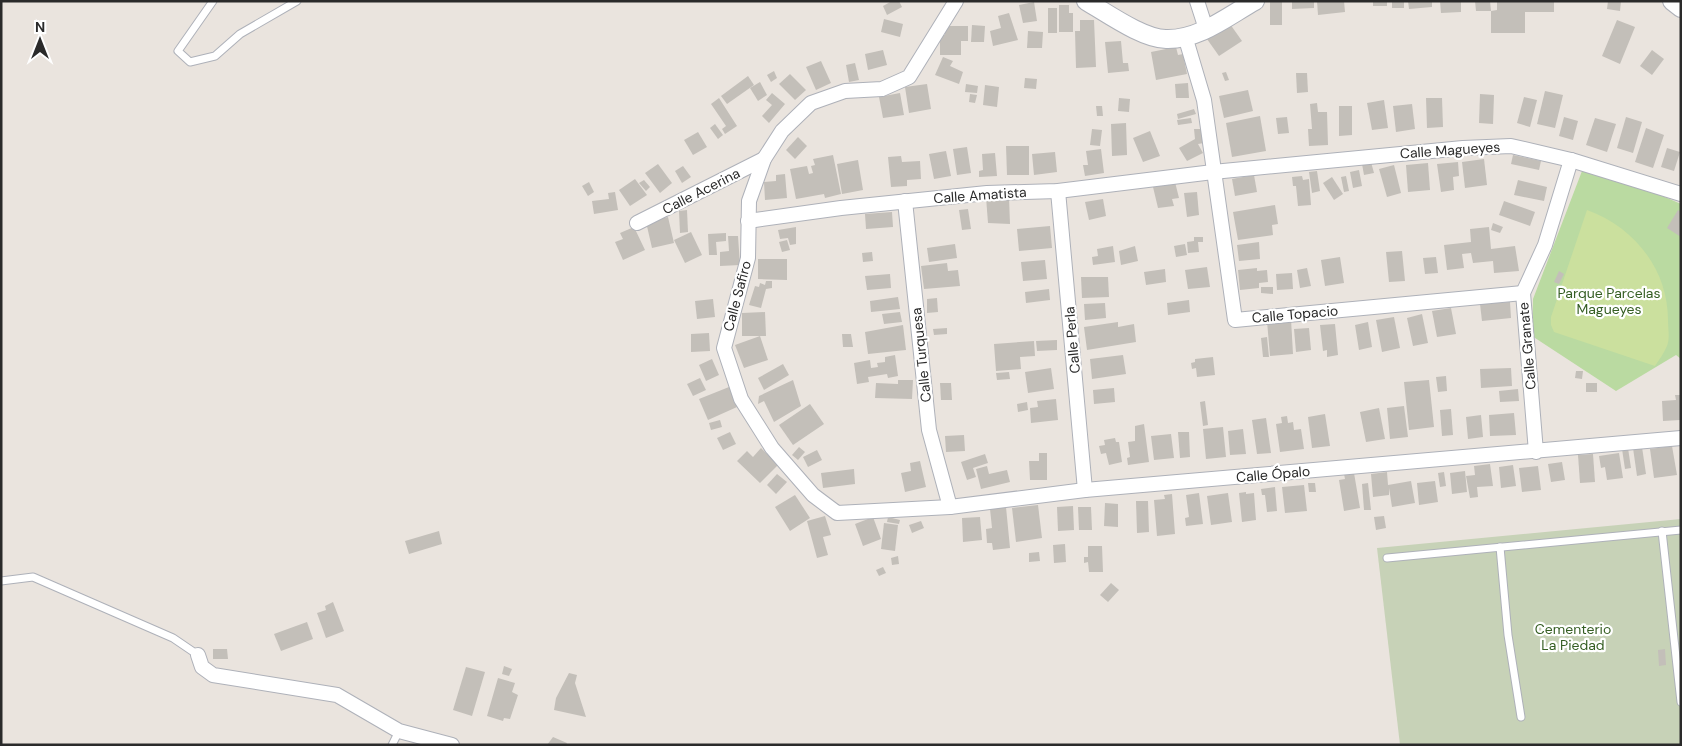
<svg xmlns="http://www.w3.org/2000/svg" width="1682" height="746" viewBox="0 0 1682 746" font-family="'DM Sans',sans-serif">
  <rect width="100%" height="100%" fill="#eae4de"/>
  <!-- green -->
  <path fill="#badaa1" d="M 1582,171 L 1658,194 L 1681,204 L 1681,359 L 1676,355 L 1616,391 L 1532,336 L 1533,299 Z"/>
  <!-- cemetery -->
  <path fill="#c7d2b7" d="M 1681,519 L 1681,745 L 1400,745 L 1377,548 Z"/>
  <!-- pitch -->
  <path fill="#cbe09e" d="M 1587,210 C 1634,227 1668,269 1668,320 C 1668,328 1670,339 1667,346 C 1664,353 1659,360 1655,366 L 1554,332 L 1551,325 L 1551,317 Z"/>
  <!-- building -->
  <g fill="#c3bfb9">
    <path d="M 892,1 L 899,1 L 902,7 L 887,15 L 883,6 Z"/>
    <path d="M 1292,1 L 1314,1 L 1314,8 L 1292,9 Z"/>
    <path d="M 1317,1 L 1344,1 L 1345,12 L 1318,15 Z"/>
    <rect x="1373" y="1" width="14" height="5"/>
    <rect x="1392" y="1" width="12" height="7"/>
    <path d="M 1408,1 L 1432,1 L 1432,7 L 1409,9 Z"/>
    <path d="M 1440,1 L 1461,1 L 1461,12 L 1441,13 Z"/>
    <path d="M 1475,1 L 1490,1 L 1491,11 L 1497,10 L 1497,1 L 1554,1 L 1554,12 L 1525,12 L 1525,33 L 1491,33 L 1491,11 L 1476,11 Z"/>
    <path d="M 1608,1 L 1621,1 L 1620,11 L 1607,9 Z"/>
    <path d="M 1034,2 L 1037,21 L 1023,23 L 1019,5 Z"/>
    <rect x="1270" y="2" width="12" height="23"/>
    <path d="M 1059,5 L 1069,5 L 1069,13 L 1073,13 L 1073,32 L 1059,32 Z"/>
    <rect x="1048" y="8" width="9" height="25"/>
    <path d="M 1009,13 L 1018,40 L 993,46 L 990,31 L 1001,28 L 998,16 Z"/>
    <path d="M 884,19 L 903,24 L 900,37 L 881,32 Z"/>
    <path d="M 1080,20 L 1094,20 L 1096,67 L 1076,68 L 1075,31 L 1080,31 Z"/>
    <path d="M 1617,20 L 1635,27 L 1620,64 L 1602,56 Z"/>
    <path d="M 1230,24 L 1242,41 L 1219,56 L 1207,39 Z"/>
    <path d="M 972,25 L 985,26 L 984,42 L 971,42 Z"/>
    <path d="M 945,26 L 968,26 L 968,41 L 961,41 L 961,55 L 940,55 L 940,35 L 945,35 Z"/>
    <path d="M 1028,31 L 1043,32 L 1042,48 L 1027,48 Z"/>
    <path d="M 1121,41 L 1123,63 L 1128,63 L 1129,71 L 1108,73 L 1105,42 Z"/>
    <path d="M 1176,47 L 1178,55 L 1183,54 L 1187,74 L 1156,80 L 1151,52 Z"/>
    <path d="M 883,50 L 887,65 L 868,70 L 865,54 Z"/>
    <path d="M 1652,50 L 1664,59 L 1652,75 L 1640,66 Z"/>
    <path d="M 943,57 L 953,61 L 950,66 L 963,72 L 959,84 L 935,75 Z"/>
    <path d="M 821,61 L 831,83 L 816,90 L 806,67 Z"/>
    <path d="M 855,63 L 859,80 L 849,82 L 846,65 Z"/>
    <path d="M 774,71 L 777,78 L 771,82 L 767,75 Z"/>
    <path d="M 1226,72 L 1229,80 L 1225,81 L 1222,73 Z"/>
    <path d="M 1296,73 L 1307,73 L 1308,92 L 1297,93 Z"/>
    <path d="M 790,74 L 806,90 L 795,100 L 779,84 Z"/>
    <path d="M 748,76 L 754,85 L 727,104 L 721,96 Z"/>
    <path d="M 1025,78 L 1037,79 L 1036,89 L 1024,88 Z"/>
    <path d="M 760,82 L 767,95 L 758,101 L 750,88 Z"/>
    <path d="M 1188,83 L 1189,98 L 1176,98 L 1175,84 Z"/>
    <path d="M 927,84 L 931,109 L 909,113 L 905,87 Z"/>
    <path d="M 966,84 L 978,86 L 977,93 L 965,92 Z"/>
    <path d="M 985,85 L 999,87 L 997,107 L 983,105 Z"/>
    <path d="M 1248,90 L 1253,111 L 1224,118 L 1219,96 Z"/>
    <path d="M 1545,91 L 1563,95 L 1555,128 L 1537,124 Z"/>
    <path d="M 772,93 L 785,104 L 769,123 L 762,116 L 772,105 L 766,100 Z"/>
    <path d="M 900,93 L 904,115 L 883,118 L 879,97 Z"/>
    <path d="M 970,94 L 977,95 L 975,103 L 969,102 Z"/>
    <path d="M 1480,94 L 1494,95 L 1493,124 L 1479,123 Z"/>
    <path d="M 1524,97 L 1537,100 L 1530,127 L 1517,123 Z"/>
    <path d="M 719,98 L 737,126 L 725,134 L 722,129 L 726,126 L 711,104 Z"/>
    <path d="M 1119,98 L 1130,99 L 1129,112 L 1118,111 Z"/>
    <path d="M 1426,98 L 1442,98 L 1443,127 L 1427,128 Z"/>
    <path d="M 1384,100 L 1388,128 L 1372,130 L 1367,103 Z"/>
    <path d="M 1317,103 L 1318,112 L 1327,112 L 1328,145 L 1309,146 L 1308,129 L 1312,129 L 1310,104 Z"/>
    <path d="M 1412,104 L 1415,129 L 1396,132 L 1393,106 Z"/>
    <path d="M 1096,106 L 1102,106 L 1103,116 L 1097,116 Z"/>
    <path d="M 1339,106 L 1352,106 L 1352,135 L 1339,136 Z"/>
    <path d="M 1194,109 L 1196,114 L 1178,119 L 1177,114 Z"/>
    <path d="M 1260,116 L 1266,151 L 1232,157 L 1226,123 Z"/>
    <path d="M 1287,117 L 1289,133 L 1278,134 L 1276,118 Z"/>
    <path d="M 1564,117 L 1578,121 L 1573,140 L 1559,136 Z"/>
    <path d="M 1626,117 L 1642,122 L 1633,153 L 1617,148 Z"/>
    <path d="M 1191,118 L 1192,123 L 1178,125 L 1177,120 Z"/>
    <path d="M 1595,118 L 1616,124 L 1607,152 L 1586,145 Z"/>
    <path d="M 1126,123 L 1127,155 L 1112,156 L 1111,124 Z"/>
    <path d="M 715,124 L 723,135 L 718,139 L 710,128 Z"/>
    <path d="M 1646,128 L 1664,135 L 1653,168 L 1635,162 Z"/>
    <path d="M 1092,129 L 1102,130 L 1100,146 L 1090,145 Z"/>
    <path d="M 1194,129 L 1203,129 L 1204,143 L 1198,144 L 1203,153 L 1187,161 L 1179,148 L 1195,139 Z"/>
    <path d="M 1150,131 L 1160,156 L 1143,162 L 1133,138 Z"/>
    <path d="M 698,132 L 707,147 L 693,155 L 684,140 Z"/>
    <path d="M 798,137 L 807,146 L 795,159 L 786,150 Z"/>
    <path d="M 1006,146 L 1029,146 L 1029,175 L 1007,175 Z"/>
    <path d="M 967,147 L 971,173 L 957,175 L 953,149 Z"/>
    <path d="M 1667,148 L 1680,152 L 1674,171 L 1661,167 Z"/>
    <path d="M 1101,149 L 1104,173 L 1085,176 L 1083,165 L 1088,165 L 1086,151 Z"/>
    <path d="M 946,151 L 951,176 L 934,179 L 929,154 Z"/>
    <path d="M 1055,152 L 1057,172 L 1034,175 L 1032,154 Z"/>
    <path d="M 995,153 L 997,176 L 979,177 L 979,171 L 983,170 L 982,154 Z"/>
    <path d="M 833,155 L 841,194 L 825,198 L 824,194 L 796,199 L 790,169 L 807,166 L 809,174 L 813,173 L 811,166 L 815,165 L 813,159 Z"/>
    <path d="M 1513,155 L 1541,161 L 1539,170 L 1511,164 Z"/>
    <path d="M 901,156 L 902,162 L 920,161 L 921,179 L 907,180 L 907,186 L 891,187 L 888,157 Z"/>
    <path d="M 1484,159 L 1487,185 L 1465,188 L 1462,162 Z"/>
    <path d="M 858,160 L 863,190 L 842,194 L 837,164 Z"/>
    <path d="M 1371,162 L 1374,173 L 1364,175 L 1362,164 Z"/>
    <path d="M 1458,162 L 1459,176 L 1453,177 L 1454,190 L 1441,192 L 1437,164 Z"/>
    <path d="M 1428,163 L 1430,190 L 1408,192 L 1406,165 Z"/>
    <path d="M 658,164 L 672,183 L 660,193 L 645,173 Z"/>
    <path d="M 1394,165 L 1401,193 L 1387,197 L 1379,169 Z"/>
    <path d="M 683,166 L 691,177 L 682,183 L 675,171 Z"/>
    <path d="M 1359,170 L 1362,186 L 1353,188 L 1350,172 Z"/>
    <path d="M 1317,171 L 1320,191 L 1312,193 L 1309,172 Z"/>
    <path d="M 785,174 L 787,198 L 765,200 L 764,182 L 776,181 L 776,175 Z"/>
    <path d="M 1254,175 L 1257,192 L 1235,196 L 1232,179 Z"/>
    <path d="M 1302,176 L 1303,180 L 1309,179 L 1311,205 L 1298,206 L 1296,186 L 1293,186 L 1292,177 Z"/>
    <path d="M 1346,176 L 1349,191 L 1344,192 L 1341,177 Z"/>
    <path d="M 1332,177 L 1343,194 L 1334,200 L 1323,183 Z"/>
    <path d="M 635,179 L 647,195 L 630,206 L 619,190 Z"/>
    <path d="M 644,180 L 650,187 L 646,191 L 639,183 Z"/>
    <path d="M 1518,180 L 1547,187 L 1544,201 L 1514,195 Z"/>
    <path d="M 589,182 L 594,192 L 588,196 L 582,186 Z"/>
    <path d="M 1175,182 L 1179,198 L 1172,199 L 1174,206 L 1158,208 L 1153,187 Z"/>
    <path d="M 615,192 L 618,210 L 594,214 L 592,201 L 609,199 L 608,193 Z"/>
    <path d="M 1197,192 L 1199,215 L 1187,217 L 1184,193 Z"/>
    <path d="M 986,197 L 1009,197 L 1010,224 L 988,223 Z"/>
    <path d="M 1103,199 L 1106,216 L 1089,220 L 1085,202 Z"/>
    <path d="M 1504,201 L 1535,212 L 1530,226 L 1499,215 Z"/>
    <path d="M 1275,205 L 1278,224 L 1272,225 L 1273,235 L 1238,240 L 1233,212 Z"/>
    <path d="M 968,209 L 971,229 L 962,230 L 959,210 Z"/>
    <path d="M 687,210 L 688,232 L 680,233 L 679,211 Z"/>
    <path d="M 1678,210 L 1681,212 L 1681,237 L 1667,228 Z"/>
    <path d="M 892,212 L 893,227 L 866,229 L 865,214 Z"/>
    <path d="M 668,217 L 674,243 L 652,248 L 646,222 Z"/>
    <path d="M 1493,223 L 1503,227 L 1500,233 L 1491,230 Z"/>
    <path d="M 1050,226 L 1052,248 L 1019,251 L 1017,229 Z"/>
    <path d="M 634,227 L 645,250 L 623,260 L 615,242 L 623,239 L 620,233 Z"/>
    <path d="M 796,227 L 796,244 L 790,245 L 788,238 L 780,239 L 778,230 Z"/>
    <path d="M 1489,227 L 1491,249 L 1515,246 L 1519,271 L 1494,273 L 1493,261 L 1473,263 L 1471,253 L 1462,254 L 1464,268 L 1447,270 L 1444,245 L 1471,242 L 1470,229 Z"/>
    <path d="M 691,232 L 702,255 L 685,263 L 674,240 Z"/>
    <path d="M 726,233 L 726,241 L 716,242 L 717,255 L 709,255 L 708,234 Z"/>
    <path d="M 728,236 L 738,236 L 740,265 L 720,266 L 720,252 L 729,251 Z"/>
    <path d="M 1194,237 L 1203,237 L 1203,242 L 1198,242 L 1199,252 L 1188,253 L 1187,242 L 1194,241 Z"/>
    <path d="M 787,240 L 790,250 L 782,252 L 779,242 Z"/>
    <path d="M 1259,242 L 1260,259 L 1239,261 L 1237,245 Z"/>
    <path d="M 955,244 L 957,258 L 929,262 L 927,248 Z"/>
    <path d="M 1185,244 L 1187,255 L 1176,257 L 1174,246 Z"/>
    <path d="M 1113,246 L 1115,262 L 1093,265 L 1092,257 L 1098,256 L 1097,249 Z"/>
    <path d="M 1135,246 L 1138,261 L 1121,265 L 1119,251 Z"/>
    <path d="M 1402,251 L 1405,281 L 1389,282 L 1386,252 Z"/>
    <path d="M 872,252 L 873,261 L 863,262 L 862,253 Z"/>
    <path d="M 1340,257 L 1344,283 L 1325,286 L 1321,260 Z"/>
    <path d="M 1436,257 L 1438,273 L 1425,274 L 1423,258 Z"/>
    <path d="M 758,259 L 787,259 L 787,280 L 758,279 Z"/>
    <path d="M 1045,260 L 1047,279 L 1023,281 L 1021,262 Z"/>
    <path d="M 947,263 L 948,271 L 958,270 L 960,286 L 924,289 L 921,266 Z"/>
    <path d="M 1207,267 L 1210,287 L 1188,289 L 1185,270 Z"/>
    <path d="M 1257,268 L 1257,271 L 1267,270 L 1268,282 L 1259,283 L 1259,288 L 1240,290 L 1238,270 Z"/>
    <path d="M 1307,268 L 1311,286 L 1300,288 L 1297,270 Z"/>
    <path d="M 1165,269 L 1166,282 L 1146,285 L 1144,272 Z"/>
    <path d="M 1559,271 L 1564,274 L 1559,284 L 1554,282 Z"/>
    <path d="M 1292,273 L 1293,289 L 1277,290 L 1276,274 Z"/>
    <path d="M 890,274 L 891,288 L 867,290 L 865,276 Z"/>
    <path d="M 1081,277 L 1108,277 L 1109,297 L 1082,298 Z"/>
    <path d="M 766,281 L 772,281 L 772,288 L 766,289 L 761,308 L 749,305 L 755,286 L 759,287 L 760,283 L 765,285 Z"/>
    <path d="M 1261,287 L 1273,287 L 1273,294 L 1261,293 Z"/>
    <path d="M 1049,289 L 1050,300 L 1026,303 L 1025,292 Z"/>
    <path d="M 898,297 L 900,309 L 871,312 L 870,301 Z"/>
    <path d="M 937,298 L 938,312 L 927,313 L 927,299 Z"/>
    <path d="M 713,299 L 715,317 L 697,319 L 695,301 Z"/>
    <path d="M 1189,300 L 1190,312 L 1168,315 L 1167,303 Z"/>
    <path d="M 1510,302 L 1511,318 L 1482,321 L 1480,304 Z"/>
    <path d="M 1105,303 L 1106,318 L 1085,320 L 1084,304 Z"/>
    <path d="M 1451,308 L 1456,334 L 1437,337 L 1432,311 Z"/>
    <path d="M 765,312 L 766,336 L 742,336 L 742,313 Z"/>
    <path d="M 900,312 L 902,322 L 884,324 L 882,314 Z"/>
    <path d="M 1422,314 L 1428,343 L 1413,346 L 1407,318 Z"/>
    <path d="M 1394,317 L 1400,348 L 1382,352 L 1376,320 Z"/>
    <path d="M 1291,319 L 1293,354 L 1270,356 L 1267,321 Z"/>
    <path d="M 1118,322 L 1118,327 L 1134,324 L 1136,342 L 1087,350 L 1084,327 Z"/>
    <path d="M 1368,322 L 1372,347 L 1359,350 L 1355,325 Z"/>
    <path d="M 1335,324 L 1338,355 L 1327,357 L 1327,350 L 1323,351 L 1320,325 Z"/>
    <path d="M 903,325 L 906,350 L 868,354 L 865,332 Z"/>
    <path d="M 947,328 L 947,334 L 934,335 L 933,329 Z"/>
    <path d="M 1309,328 L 1311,350 L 1296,352 L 1294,329 Z"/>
    <path d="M 709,333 L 710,351 L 691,352 L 691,334 Z"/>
    <path d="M 842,334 L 851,334 L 853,347 L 843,347 Z"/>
    <path d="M 760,336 L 768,360 L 744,368 L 735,345 Z"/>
    <path d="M 1267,337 L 1269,357 L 1263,357 L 1261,338 Z"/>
    <path d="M 1057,340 L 1057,350 L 1037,351 L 1036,341 Z"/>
    <path d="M 1034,341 L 1035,356 L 1020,357 L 1021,369 L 996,371 L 994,344 Z"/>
    <path d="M 895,355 L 898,376 L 888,378 L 887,374 L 868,377 L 869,382 L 857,384 L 854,363 L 870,360 L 871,368 L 878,367 L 877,363 L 885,362 L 885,357 Z"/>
    <path d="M 1123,355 L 1126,374 L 1092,379 L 1090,359 Z"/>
    <path d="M 1213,357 L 1215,375 L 1197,377 L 1196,368 L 1192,369 L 1191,363 L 1195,362 L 1195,359 Z"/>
    <path d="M 712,359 L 719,375 L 706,381 L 699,365 Z"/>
    <path d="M 783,364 L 789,375 L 764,390 L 758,378 Z"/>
    <path d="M 1051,368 L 1054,389 L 1028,393 L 1025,372 Z"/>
    <path d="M 1511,368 L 1512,386 L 1481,388 L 1480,369 Z"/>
    <path d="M 1576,371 L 1583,371 L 1582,379 L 1575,378 Z"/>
    <path d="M 1009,372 L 1010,379 L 997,380 L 996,373 Z"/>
    <path d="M 1446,376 L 1447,391 L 1438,392 L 1436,377 Z"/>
    <path d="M 700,378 L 706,390 L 693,396 L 687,384 Z"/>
    <path d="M 793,380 L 801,406 L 774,422 L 764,401 L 758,404 L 759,396 Z"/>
    <path d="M 898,380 L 913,380 L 912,399 L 875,398 L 876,383 L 898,384 Z"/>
    <path d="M 1429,380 L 1434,427 L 1409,430 L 1404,382 Z"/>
    <path d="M 940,383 L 951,383 L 952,400 L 941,400 Z"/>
    <rect x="1586" y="383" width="11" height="9"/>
    <path d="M 729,387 L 737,407 L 708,420 L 699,399 Z"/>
    <path d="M 1114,388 L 1115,402 L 1094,404 L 1093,390 Z"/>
    <path d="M 1518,389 L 1519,401 L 1500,402 L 1499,391 Z"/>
    <path d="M 1675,395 L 1681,395 L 1680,420 L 1663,421 L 1662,401 L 1676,400 Z"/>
    <path d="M 1056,399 L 1058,420 L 1031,423 L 1030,408 L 1038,407 L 1037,401 Z"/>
    <path d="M 1205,401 L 1208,425 L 1203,426 L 1200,402 Z"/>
    <path d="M 1027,402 L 1028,410 L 1018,412 L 1017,404 Z"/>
    <path d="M 810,404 L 824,424 L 793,445 L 779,425 Z"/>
    <path d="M 1404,406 L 1408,437 L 1390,439 L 1387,408 Z"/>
    <path d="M 1379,408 L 1385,439 L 1366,442 L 1360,412 Z"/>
    <path d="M 1451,409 L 1453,435 L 1442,436 L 1440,410 Z"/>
    <path d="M 1514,413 L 1516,435 L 1490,436 L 1489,415 Z"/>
    <path d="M 1325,414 L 1330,446 L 1312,448 L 1308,417 Z"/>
    <path d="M 1481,415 L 1483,437 L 1468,439 L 1466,417 Z"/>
    <path d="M 1287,416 L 1288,423 L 1293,422 L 1294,430 L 1301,429 L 1304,449 L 1280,452 L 1276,424 L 1282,423 L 1281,417 Z"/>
    <path d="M 1266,418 L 1271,453 L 1257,454 L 1252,420 Z"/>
    <path d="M 720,420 L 722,427 L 711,430 L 709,423 Z"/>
    <path d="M 1144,424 L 1149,462 L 1128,465 L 1127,458 L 1130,457 L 1128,442 L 1135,441 L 1135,426 Z"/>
    <path d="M 1223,427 L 1226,457 L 1206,459 L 1203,429 Z"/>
    <path d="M 1243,429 L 1246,454 L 1230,455 L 1228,431 Z"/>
    <path d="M 730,432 L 736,444 L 723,450 L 717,438 Z"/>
    <path d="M 1178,432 L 1189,432 L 1190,457 L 1180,458 Z"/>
    <path d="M 1171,434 L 1174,458 L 1154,460 L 1151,436 Z"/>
    <path d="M 964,435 L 965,451 L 946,452 L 945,436 Z"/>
    <path d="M 1115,438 L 1116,442 L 1119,442 L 1122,462 L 1109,465 L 1106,453 L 1101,454 L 1099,446 L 1105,445 L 1104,440 Z"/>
    <path d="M 1672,446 L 1677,475 L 1654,478 L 1650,449 Z"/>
    <path d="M 799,447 L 805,452 L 798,460 L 792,455 Z"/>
    <path d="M 1642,447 L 1646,474 L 1637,476 L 1633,448 Z"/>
    <path d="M 761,448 L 778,465 L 760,483 L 737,461 L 747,451 L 753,457 Z"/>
    <path d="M 1628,448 L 1631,468 L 1625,469 L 1622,449 Z"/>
    <path d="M 817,450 L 822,460 L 808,467 L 803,457 Z"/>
    <path d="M 1039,453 L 1047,453 L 1047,480 L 1030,480 L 1029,461 L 1039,461 Z"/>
    <path d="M 1619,453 L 1623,478 L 1607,480 L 1605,467 L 1601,468 L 1599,456 Z"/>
    <path d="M 985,454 L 988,463 L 973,468 L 976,477 L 967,480 L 961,462 Z"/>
    <path d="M 1593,454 L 1595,482 L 1580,483 L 1578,455 Z"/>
    <path d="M 920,461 L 926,487 L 905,492 L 901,473 L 911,471 L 910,463 Z"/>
    <path d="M 1562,462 L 1565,480 L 1551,482 L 1548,464 Z"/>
    <path d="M 1490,464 L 1493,486 L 1477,487 L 1478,497 L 1470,498 L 1466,476 L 1475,475 L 1474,466 Z"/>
    <path d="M 1513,465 L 1516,486 L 1501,488 L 1499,467 Z"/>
    <path d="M 987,466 L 989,474 L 1007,470 L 1010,482 L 981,489 L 976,469 Z"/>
    <path d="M 1538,466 L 1541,490 L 1522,492 L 1519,468 Z"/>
    <path d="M 854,469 L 855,484 L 823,488 L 821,473 Z"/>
    <path d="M 1465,471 L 1467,492 L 1452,494 L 1450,473 Z"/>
    <path d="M 1387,472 L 1388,485 L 1411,481 L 1415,503 L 1392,507 L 1389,488 L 1389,495 L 1373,497 L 1371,474 Z"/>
    <path d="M 1444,472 L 1446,486 L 1440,487 L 1438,473 Z"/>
    <path d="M 1354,473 L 1360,508 L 1344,511 L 1339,480 L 1345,479 L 1344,474 Z"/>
    <path d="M 777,474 L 787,482 L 776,494 L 767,485 Z"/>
    <path d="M 1435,481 L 1438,502 L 1419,505 L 1417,483 Z"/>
    <path d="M 1308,483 L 1315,483 L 1316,492 L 1309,492 Z"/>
    <path d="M 1368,483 L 1371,510 L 1364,510 L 1362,484 Z"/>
    <path d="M 1304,485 L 1307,511 L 1285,513 L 1282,487 Z"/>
    <path d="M 1275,487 L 1277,511 L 1267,512 L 1265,495 L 1262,495 L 1261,489 Z"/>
    <path d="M 1246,492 L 1246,494 L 1254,493 L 1256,520 L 1242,522 L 1239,493 Z"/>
    <path d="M 1199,493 L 1203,524 L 1186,526 L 1185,518 L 1189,517 L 1186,495 Z"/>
    <path d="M 1228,493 L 1232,522 L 1211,525 L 1207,496 Z"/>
    <path d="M 1172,494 L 1175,534 L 1157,536 L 1154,500 L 1165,499 L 1164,495 Z"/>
    <path d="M 795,495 L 810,518 L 790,531 L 775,507 Z"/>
    <path d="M 1136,501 L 1148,501 L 1149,532 L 1137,533 Z"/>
    <path d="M 1105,503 L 1118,504 L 1118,527 L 1104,526 Z"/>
    <path d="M 1038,505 L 1042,538 L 1016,542 L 1012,508 Z"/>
    <path d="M 1073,506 L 1074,530 L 1058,531 L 1057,507 Z"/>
    <path d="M 1006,507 L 1010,548 L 993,550 L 992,543 L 987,543 L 986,529 L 992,528 L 990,509 Z"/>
    <path d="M 1078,507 L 1091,507 L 1092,530 L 1079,530 Z"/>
    <path d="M 825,516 L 831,535 L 823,537 L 828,555 L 817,558 L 807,521 Z"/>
    <path d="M 1384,516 L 1386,528 L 1376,530 L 1374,517 Z"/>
    <path d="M 873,517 L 881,539 L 863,546 L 855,524 Z"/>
    <path d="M 888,517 L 900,520 L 899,524 L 887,522 Z"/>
    <path d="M 980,517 L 982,540 L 963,542 L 962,518 Z"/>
    <path d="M 921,521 L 924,528 L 912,533 L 909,525 Z"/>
    <path d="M 884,523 L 898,525 L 895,551 L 881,549 Z"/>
    <path d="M 439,531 L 442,544 L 409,554 L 405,541 Z"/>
    <path d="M 1065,544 L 1066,562 L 1054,563 L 1053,545 Z"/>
    <path d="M 1088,546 L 1102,546 L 1103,572 L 1089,572 L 1088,562 L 1084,563 L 1084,557 L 1088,557 Z"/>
    <path d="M 1039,552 L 1040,561 L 1029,562 L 1029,553 Z"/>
    <path d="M 898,556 L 899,564 L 892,565 L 891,558 Z"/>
    <path d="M 883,567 L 886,573 L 879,576 L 876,570 Z"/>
    <path d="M 1111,583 L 1119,590 L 1108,602 L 1100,595 Z"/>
    <path d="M 333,602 L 344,631 L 326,638 L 317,613 L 326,610 L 325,606 Z"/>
    <path d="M 307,622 L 313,639 L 281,651 L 274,634 Z"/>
    <path d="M 213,649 L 227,649 L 228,659 L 213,659 Z"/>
    <path d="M 1665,649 L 1666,665 L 1659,666 L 1658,650 Z"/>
    <path d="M 504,666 L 512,669 L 509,676 L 502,674 Z"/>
    <path d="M 466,667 L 485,672 L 472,716 L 453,710 Z"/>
    <path d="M 569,673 L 577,675 L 575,683 L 586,717 L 554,710 L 556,698 Z"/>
    <path d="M 498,678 L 515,683 L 512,692 L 518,695 L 510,719 L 504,718 L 503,721 L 487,716 Z"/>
    <path d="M 553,737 L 567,743 L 566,745 L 547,745 Z"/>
  </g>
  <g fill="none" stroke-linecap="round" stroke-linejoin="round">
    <defs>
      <g id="service">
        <path d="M 213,1 L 178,51 L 190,62 L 215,56 L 240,34 L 297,1"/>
        <path d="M 1662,531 L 1681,702"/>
        <path d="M 1500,547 L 1508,635 L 1521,717"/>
        <path d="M 1387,558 L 1681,530"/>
        <path d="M 1,581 L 33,577 L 173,638 L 198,655"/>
        <path d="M 392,745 L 399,731"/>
      </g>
      <g id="minor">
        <path d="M 956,1 L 909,77 L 882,89 L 845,91 L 811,103 L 782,131 L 764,159 L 749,201 L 748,258 L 724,348 L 741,399 L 772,448 L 813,495 L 837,513 L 950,507 L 1085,490 L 1681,438"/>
        <path d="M 1197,1 L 1206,29"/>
        <path d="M 1185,36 L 1204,100 L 1235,320 L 1523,293"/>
        <path d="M 1058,191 L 1085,490"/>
        <path d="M 905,201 L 929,430 L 950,507"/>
        <path d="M 748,221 L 841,208 L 987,193 L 1058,191 L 1213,172 L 1463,148 L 1511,146 L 1571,160 L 1681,194"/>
        <path d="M 637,223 L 764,159"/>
        <path d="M 1536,452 L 1523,293 L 1545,245 L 1571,160"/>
        <path d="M 198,655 L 202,667 L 213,675 L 337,695 L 399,731 L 452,745"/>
      </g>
      <g id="tertiary">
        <path d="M 1086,1 C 1107,13 1143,39 1166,39 C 1199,40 1228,16 1255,1"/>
        <path d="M 1672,1 L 1681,8"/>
      </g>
    </defs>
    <!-- service casing -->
    <use href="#service" stroke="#aeb1b9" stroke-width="9"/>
    <!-- minor casing -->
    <use href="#minor" stroke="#aeb1b9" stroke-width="16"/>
    <!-- tertiary casing -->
    <use href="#tertiary" stroke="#aeb1b9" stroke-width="20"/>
    <!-- service -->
    <use href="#service" stroke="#fff" stroke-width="7"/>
    <!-- minor -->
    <use href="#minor" stroke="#fff" stroke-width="14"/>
    <!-- tertiary -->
    <use href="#tertiary" stroke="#fff" stroke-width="18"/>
  </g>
  <g text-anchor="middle" stroke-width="4.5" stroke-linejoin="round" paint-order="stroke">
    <!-- street labels -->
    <g font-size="14" fill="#2a2a2a" stroke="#fff">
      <text transform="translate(1450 150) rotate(-4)" y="5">Calle Magueyes</text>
      <text transform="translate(701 191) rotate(-27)" y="5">Calle Acerina</text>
      <text transform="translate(980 195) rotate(-4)" y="5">Calle Amatista</text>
      <text transform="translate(737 296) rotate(-75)" y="5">Calle Safiro</text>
      <text transform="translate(1295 314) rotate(-5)" y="5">Calle Topacio</text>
      <text transform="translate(1072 340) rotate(-95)" y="5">Calle Perla</text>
      <text transform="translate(1527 346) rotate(-95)" y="5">Calle Granate</text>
      <text transform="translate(921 355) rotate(-96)" y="5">Calle Turquesa</text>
      <text transform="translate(1273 474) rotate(-5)" y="5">Calle Ópalo</text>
    </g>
    <!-- park labels -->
    <g font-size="14" fill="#355e23" stroke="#fff">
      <text x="1609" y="298">Parque Parcelas<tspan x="1609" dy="16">Magueyes</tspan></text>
      <text x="1573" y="634">Cementerio<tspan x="1573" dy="16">La Piedad</tspan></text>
    </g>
  </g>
  <!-- border -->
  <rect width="1682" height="746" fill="none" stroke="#2a2a2a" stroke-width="5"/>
  <!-- north arrow -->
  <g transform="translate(40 40)" stroke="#ffffff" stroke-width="4" paint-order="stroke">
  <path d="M0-4L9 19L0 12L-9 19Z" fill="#2a2a2a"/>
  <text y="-8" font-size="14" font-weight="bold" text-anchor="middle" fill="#2a2a2a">N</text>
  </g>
</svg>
